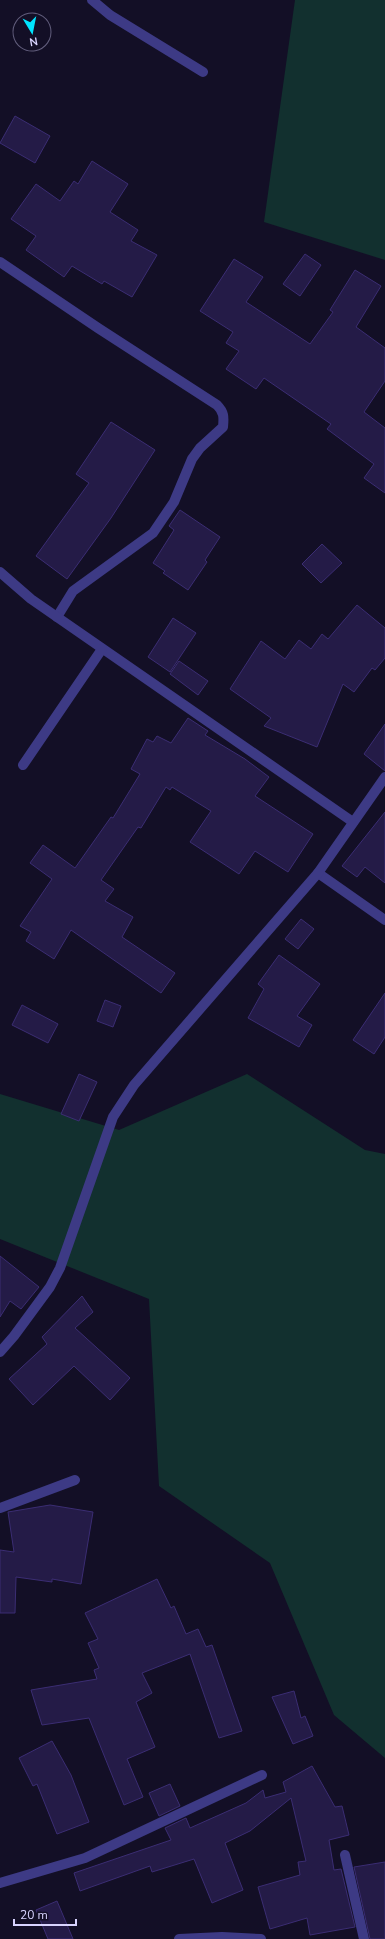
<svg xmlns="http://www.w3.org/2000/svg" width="385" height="1939" viewBox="0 0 385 1939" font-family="'Nunito Sans',sans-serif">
  <rect width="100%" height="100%" fill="#130f26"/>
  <!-- green -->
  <g fill="#12302f">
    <path d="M 295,0 L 385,0 L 385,260 L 264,222 Z"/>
    <path d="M 247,1074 L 365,1150 L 385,1154 L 385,1758 L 334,1715 L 270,1563 L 159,1486 L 149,1299 L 0,1239 L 0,1094 L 119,1130 Z"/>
  </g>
  <!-- building -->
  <g fill="#241b47" stroke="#3b2d73">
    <path d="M 15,116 L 50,136 L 35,163 L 0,143 Z"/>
    <path d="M 92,161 L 128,184 L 110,212 L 138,230 L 131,241 L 157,255 L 132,297 L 104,281 L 102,284 L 72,266 L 64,277 L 26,250 L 36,236 L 11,219 L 36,184 L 60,201 L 74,181 L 78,184 Z"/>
    <path d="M 305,254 L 321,265 L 300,296 L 283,284 Z"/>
    <path d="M 234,259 L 263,277 L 246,302 L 310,344 L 333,312 L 330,310 L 355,270 L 381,286 L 356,327 L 385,348 L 385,381 L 364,412 L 385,428 L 385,493 L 364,478 L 374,464 L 327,429 L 331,424 L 264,378 L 256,389 L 226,369 L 239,351 L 226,343 L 233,332 L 200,311 Z"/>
    <path d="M 111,422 L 155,450 L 111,518 L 67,579 L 36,556 L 89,483 L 76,474 Z"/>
    <path d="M 180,510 L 220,537 L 205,560 L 207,562 L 188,590 L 163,573 L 165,571 L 153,563 L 174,530 L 169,526 Z"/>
    <path d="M 322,544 L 342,563 L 321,583 L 302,564 Z"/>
    <path d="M 357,605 L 385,628 L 385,658 L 375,670 L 372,668 L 354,692 L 343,684 L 317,747 L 264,726 L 271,718 L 230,689 L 261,641 L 285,659 L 299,640 L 311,649 L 322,634 L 328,639 Z"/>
    <path d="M 173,618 L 196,633 L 170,672 L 148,657 Z"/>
    <path d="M 179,661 L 208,681 L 198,695 L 170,674 Z"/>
    <path d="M 188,718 L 208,731 L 205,735 L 245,759 L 269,777 L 255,796 L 313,834 L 288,872 L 255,851 L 239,874 L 190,842 L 211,811 L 172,787 L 170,790 L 166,787 L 141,828 L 138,827 L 101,880 L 114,889 L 105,901 L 133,917 L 122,937 L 175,973 L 161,993 L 71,930 L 54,959 L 26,941 L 31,932 L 20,926 L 52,879 L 30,863 L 43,845 L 75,868 L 111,817 L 113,818 L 140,774 L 131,769 L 147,739 L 153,742 L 157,736 L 171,743 Z"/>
    <path d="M 385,724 L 385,771 L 364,754 Z"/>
    <path d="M 385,812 L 385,883 L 365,867 L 357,877 L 342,866 Z"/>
    <path d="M 301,919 L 314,929 L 298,949 L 285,939 Z"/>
    <path d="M 279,955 L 320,984 L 297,1016 L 312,1025 L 299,1047 L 248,1018 L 264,989 L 258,984 Z"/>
    <path d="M 385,993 L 385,1037 L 374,1054 L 353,1040 Z"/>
    <path d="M 105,1000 L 121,1006 L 113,1027 L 97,1021 Z"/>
    <path d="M 22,1005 L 58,1024 L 48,1043 L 12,1025 Z"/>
    <path d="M 79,1074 L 97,1082 L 79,1121 L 61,1114 Z"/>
    <path d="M 0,1256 L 39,1287 L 21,1309 L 10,1301 L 0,1317 Z"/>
    <path d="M 82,1296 L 93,1312 L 75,1328 L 130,1378 L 110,1400 L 74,1366 L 33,1405 L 9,1379 L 47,1344 L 42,1337 Z"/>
    <path d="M 50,1505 L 93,1512 L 81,1584 L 52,1579 L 52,1582 L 16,1577 L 15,1613 L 0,1613 L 0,1550 L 14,1552 L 8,1512 Z"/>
    <path d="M 157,1579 L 171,1608 L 174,1606 L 186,1634 L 198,1629 L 206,1647 L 212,1645 L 242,1731 L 219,1738 L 190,1654 L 142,1673 L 152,1693 L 136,1702 L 155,1747 L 127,1759 L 143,1797 L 124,1805 L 89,1718 L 42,1725 L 31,1690 L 97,1679 L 94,1670 L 99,1668 L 88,1643 L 98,1639 L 85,1613 Z"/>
    <path d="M 294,1691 L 301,1718 L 305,1716 L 313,1736 L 293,1744 L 272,1697 Z"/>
    <path d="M 52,1741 L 71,1775 L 89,1822 L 57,1834 L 37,1784 L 33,1786 L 19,1758 Z"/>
    <path d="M 312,1766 L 335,1807 L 342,1806 L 349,1835 L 329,1840 L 334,1870 L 341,1869 L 355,1927 L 310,1935 L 307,1918 L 270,1929 L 258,1887 L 300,1875 L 298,1862 L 306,1861 L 291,1798 L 250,1831 L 225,1843 L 243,1890 L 212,1903 L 194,1859 L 152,1872 L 150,1866 L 80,1891 L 74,1873 L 171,1840 L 165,1828 L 186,1818 L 190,1828 L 246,1803 L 263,1790 L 265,1798 L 286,1792 L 283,1782 Z"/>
    <path d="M 170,1784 L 180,1806 L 159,1816 L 149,1793 Z"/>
    <path d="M 385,1862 L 385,1939 L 370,1939 L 354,1867 Z"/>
    <path d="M 57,1901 L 73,1939 L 48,1939 L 36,1910 Z"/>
  </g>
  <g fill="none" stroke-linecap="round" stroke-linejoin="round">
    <!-- minor -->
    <g stroke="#3d3a85" stroke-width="10">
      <path d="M 92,0 L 110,15 L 203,72"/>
      <path d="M 0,262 L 98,328 L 217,405 C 224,412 224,417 223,427 L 200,448 L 192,459 L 174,502 L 153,533 L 73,591 L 57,617"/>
      <path d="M 0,572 L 31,599 L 353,822"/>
      <path d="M 23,765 L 102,649"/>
      <path d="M 318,873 L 385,920"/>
      <path d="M 0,1352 L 14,1336 L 50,1287 L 60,1268 L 113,1117 L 134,1085 L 318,873 L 385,777"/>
      <path d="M 0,1508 L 75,1480"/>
      <path d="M 345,1855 L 364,1939"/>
      <path d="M 0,1883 L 85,1858 L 262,1775"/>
      <path d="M 179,1939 L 222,1937 L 261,1939"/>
    </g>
  </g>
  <!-- north arrow -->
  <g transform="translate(32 32) rotate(170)"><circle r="19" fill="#130f26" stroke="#625e7d"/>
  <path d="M0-3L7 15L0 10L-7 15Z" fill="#00e5ff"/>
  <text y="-6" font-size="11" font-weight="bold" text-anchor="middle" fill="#d9d4ff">N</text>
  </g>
  <!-- scale -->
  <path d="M14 1919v6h62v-6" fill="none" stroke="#d9d4ff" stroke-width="2"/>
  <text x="20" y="1919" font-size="12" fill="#d9d4ff" stroke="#130f26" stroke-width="3" paint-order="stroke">20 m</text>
</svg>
